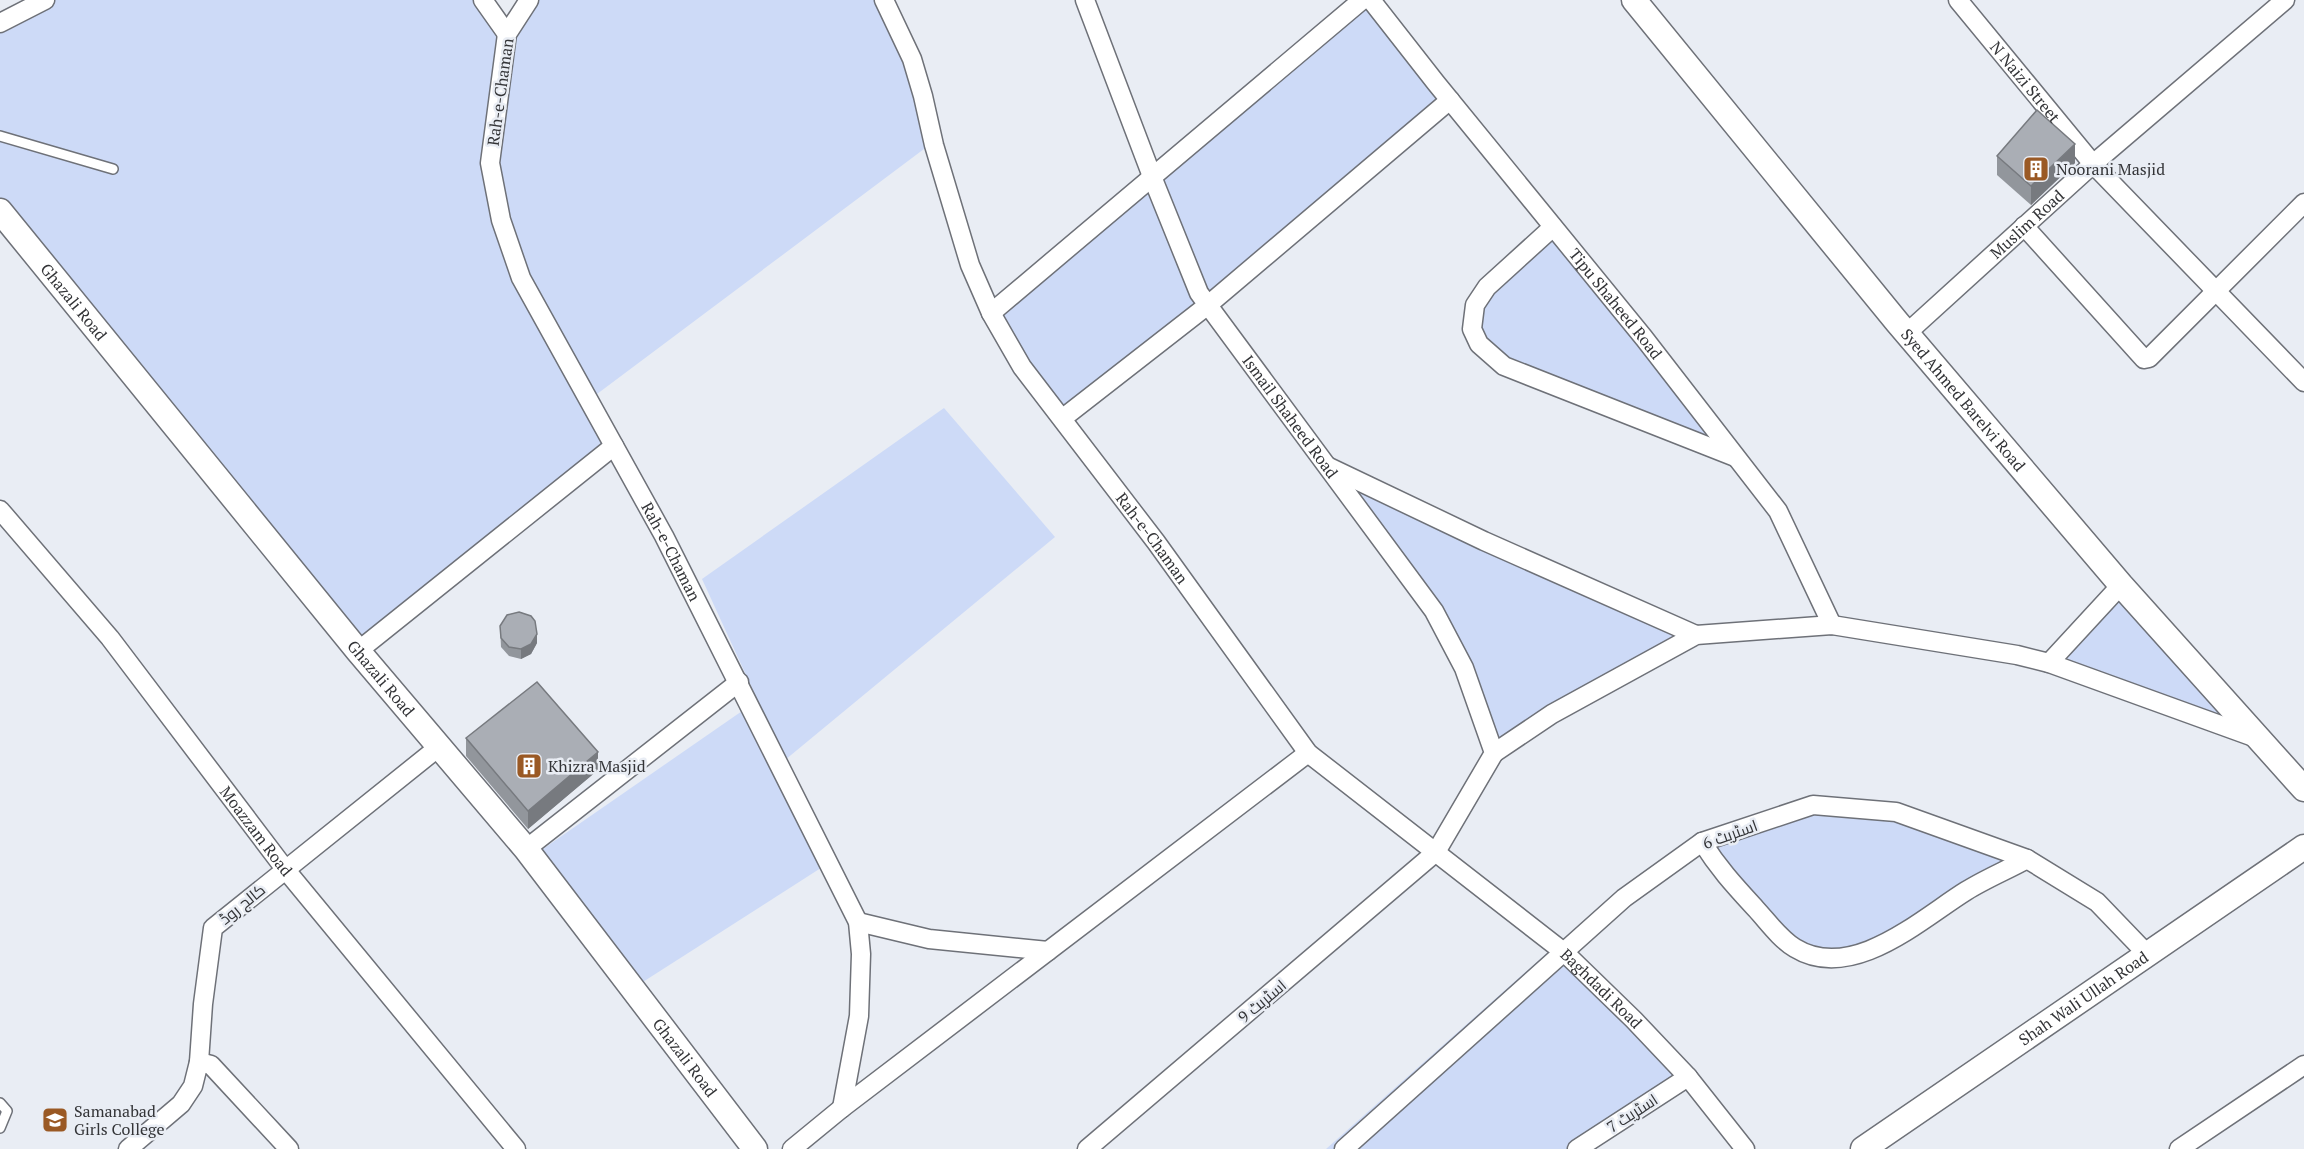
<svg xmlns="http://www.w3.org/2000/svg" width="2304" height="1149" viewBox="0 0 2304 1149" font-family="'PT Serif',Cairo,serif">
  <rect width="100%" height="100%" fill="#e9edf4"/>
  <!-- green -->
  <g fill="#cddaf7">
    <path d="M 38,0 L 474,0 L 506,48 L 529,0 L 883,0 L 936,140 L 589,400 L 618,454 L 362,658 L 0,208 L 0,25 Z"/>
    <path d="M 1362,0 L 1450,100 L 1063,418 L 1021,362 L 996,303 Z"/>
    <path d="M 1553,227 L 1737,458 L 1504,366 L 1479,344 L 1475,305 Z"/>
    <path d="M 944,408 L 1055,537 L 785,760 L 702,579 Z"/>
    <path d="M 1325,465 L 1696,635 L 1490,759 L 1464,668 Z"/>
    <path d="M 2121,585 L 2262,740 L 2049,663 Z"/>
    <path d="M 745,709 L 824,866 L 635,987 L 540,851 Z"/>
    <path d="M 1813,805 L 1896,812 L 2027,859 L 1848,958 L 1795,948 L 1703,842 Z"/>
    <path d="M 1556,945 L 1688,1077 L 1577,1149 L 1326,1149 Z"/>
  </g>
  <g fill="none" stroke-linecap="round" stroke-linejoin="round">
    <defs>
      <g id="lane">
        <path d="M 0,136 L 113,169"/>
        <path d="M 0,1103 L 7,1111 L 0,1128"/>
      </g>
      <g id="street">
        <path d="M 483,0 L 507,34"/>
        <path id="s1" d="M 529,0 L 507,34 L 490,163 L 501,220 L 521,278 L 664,536 L 858,922 L 861,954 L 859,1016 L 842,1108"/>
        <path id="s2" d="M 884,0 L 912,59 L 923,96 L 934,145 L 970,265 L 991,313 L 1022,367 L 1156,542 L 1308,753 L 1565,953 L 1634,1020 L 1688,1077 L 1745,1149"/>
        <path id="s3" d="M 1085,0 L 1153,179 L 1199,293 L 1434,611 L 1464,668 L 1494,753 L 1436,852 L 1087,1149"/>
        <path id="s4" d="M 1371,0 L 1436,83 L 1644,338 L 1778,511 L 1832,625"/>
        <path id="s5" d="M 1958,0 L 2093,164 L 2304,382"/>
        <path d="M 0,23 L 45,0"/>
        <path d="M 2024,226 L 2144,359 L 2149,358 L 2304,203"/>
        <path d="M 1553,227 L 1487,287 L 1475,305 L 1472,329 L 1479,344 L 1504,366 L 1735,457"/>
        <path d="M 991,313 L 1362,0"/>
        <path id="s6" d="M 1907,333 L 2093,164 L 2285,0"/>
        <path d="M 1063,418 L 1208,305 L 1450,100"/>
        <path d="M 1329,467 L 1484,541 L 1696,635"/>
        <path id="s7" d="M 0,510 L 110,638 L 285,869 L 516,1149"/>
        <path d="M 358,651 L 614,446"/>
        <path d="M 2049,663 L 2121,585"/>
        <path d="M 1494,753 L 1552,714 L 1696,635 L 1832,625 L 2017,655 L 2049,663 L 2259,739"/>
        <path d="M 1702,842 C 1719,869 1735,886 1756,909 C 1768,922 1780,939 1795,948 C 1852,983 1921,919 1966,891 C 1985,879 2007,870 2027,859"/>
        <path d="M 526,849 L 739,682"/>
        <path d="M 858,922 L 929,939 L 1048,951"/>
        <path d="M 199,1062 L 211,1065 L 289,1149"/>
        <path d="M 128,1149 L 181,1104 L 193,1086 L 199,1062 L 203,1004 L 213,928 L 440,746"/>
        <path d="M 792,1149 L 842,1108 L 1308,753"/>
        <path d="M 1344,1149 L 1624,898 L 1702,842 L 1813,805 L 1896,812 L 2027,859 L 2097,902 L 2147,954"/>
        <path d="M 1577,1149 L 1688,1077"/>
        <path d="M 2179,1149 L 2304,1065"/>
      </g>
      <g id="secondary">
        <path id="s8" d="M 1634,0 L 1897,322 L 2121,585 L 2304,789"/>
        <path id="s9" d="M 0,211 L 358,651 L 526,849 L 755,1149"/>
        <path id="s10" d="M 1863,1149 L 2304,847"/>
      </g>
    </defs>
    <!-- lane casing -->
    <use href="#lane" stroke="#6e7178" stroke-width="12"/>
    <!-- street casing -->
    <use href="#street" stroke="#6e7178" stroke-width="21"/>
    <!-- secondary casing -->
    <use href="#secondary" stroke="#6e7178" stroke-width="27"/>
    <!-- lane -->
    <use href="#lane" stroke="#fff" stroke-width="9"/>
    <!-- street -->
    <use href="#street" stroke="#fff" stroke-width="18"/>
    <!-- secondary -->
    <use href="#secondary" stroke="#fff" stroke-width="24"/>
  </g>
  <!-- wall -->
  <g fill="#92969c">
    <path d="M 1997,156 L 2075,163 L 2031,205 L 1997,175 Z"/>
    <path d="M 500,626 L 537,643 L 531,654 L 521,659 L 509,656 L 501,647 Z"/>
    <path d="M 466,738 L 598,770 L 528,829 L 466,756 Z"/>
  </g>
  <!-- shaded-wall -->
  <g fill="#777a7f">
    <path d="M 2075,144 L 2075,163 L 2031,205 L 2031,186 Z"/>
    <path d="M 537,634 L 537,643 L 531,654 L 521,659 L 521,649 Z"/>
    <path d="M 598,752 L 598,770 L 528,829 L 528,811 Z"/>
  </g>
  <!-- building -->
  <g fill="#aaaeb5" stroke="#777a7f" stroke-width="1.5">
    <path d="M 2037,110 L 2075,144 L 2031,186 L 1997,156 Z"/>
    <path d="M 519,612 L 531,616 L 535,621 L 537,634 L 531,644 L 521,649 L 509,647 L 501,638 L 500,626 L 507,615 Z"/>
    <path d="M 537,682 L 598,752 L 528,811 L 466,738 Z"/>
  </g>
  <!-- icons -->
  <defs>
    <symbol id="building-square" viewBox="-11 -11 22 22"><rect x="-9" y="-9" width="18" height="18" rx="4" fill="#9a5924" stroke="#e9edf4"/><path d="M-4-6H4V6H1V3H-1V6H-4ZM-2.5-4.3h1.7v1.8h-1.7ZM.8-4.3h1.7v1.8H.8ZM-2.5-1h1.7V.8h-1.7ZM.8-1h1.7V.8H.8Z" fill="#fff"/></symbol>
    <symbol id="university-square" viewBox="-11 -11 22 22"><rect x="-9" y="-9" width="18" height="18" rx="4" fill="#9a5924" stroke="#e9edf4"/><path d="M0-5L7-2L0 1L-7-2ZM-4 1L0 2.5L4 1V4Q0 6-4 4Z" fill="#fff"/></symbol>
  </defs>
  <g fill-rule="evenodd">
    <use href="#building-square" x="2021" y="154" width="30" height="30"/>
    <use href="#building-square" x="514" y="751" width="30" height="30"/>
    <use href="#university-square" x="40" y="1105" width="30" height="30"/>
  </g>
  <g text-anchor="middle" stroke-width="5" stroke-linejoin="round" paint-order="stroke">
    <!-- street labels -->
    <g font-size="16" fill="#333437" stroke="#e9edf4">
      <text dy="6" stroke="none"><textPath href="#s5" startOffset="106">N Naizi Street</textPath></text>
      <text transform="translate(500 92) rotate(-82)" y="6">Rah-e-Chaman</text>
      <text dy="6" stroke="none"><textPath href="#s6" startOffset="162">Muslim Road</textPath></text>
      <text dy="6" stroke="none"><textPath href="#s9" startOffset="117">Ghazali Road</textPath></text>
      <text dy="6" stroke="none"><textPath href="#s4" startOffset="390">Tipu Shaheed Road</textPath></text>
      <text dy="6" stroke="none"><textPath href="#s8" startOffset="518">Syed Ahmed Barelvi Road</textPath></text>
      <text dy="6" stroke="none"><textPath href="#s3" startOffset="468">Ismail Shaheed Road</textPath></text>
      <text dy="6" stroke="none"><textPath href="#s2" startOffset="609">Rah-e-Chaman</textPath></text>
      <text dy="6" stroke="none"><textPath href="#s1" startOffset="602">Rah-e-Chaman</textPath></text>
      <text dy="6" stroke="none"><textPath href="#s9" startOffset="603">Ghazali Road</textPath></text>
      <text dy="6" stroke="none"><textPath href="#s7" startOffset="411">Moazzam Road</textPath></text>
      <text transform="translate(1730 834) rotate(-20)" y="6">اسٹریٹ 6</text>
      <text transform="translate(242 904) rotate(-39)" y="6">کالج روڈ</text>
      <text dy="6" stroke="none"><textPath href="#s2" startOffset="1251">Baghdadi Road</textPath></text>
      <text dy="6" stroke="none"><textPath href="#s10" startOffset="267">Shah Wali Ullah Road</textPath></text>
      <text transform="translate(1262 1001) rotate(-40)" y="6">اسٹریٹ 9</text>
      <text dy="6" stroke="none"><textPath href="#s9" startOffset="1089">Ghazali Road</textPath></text>
      <text transform="translate(1632 1113) rotate(-33)" y="6">اسٹریٹ 7</text>
    </g>
    <!-- poi labels -->
    <g font-size="16" fill="#333437" stroke="#e9edf4" text-anchor="start">
      <text x="2056" y="175">Noorani Masjid</text>
      <text x="548" y="772">Khizra Masjid</text>
      <text x="74" y="1117">Samanabad<tspan x="74" dy="18">Girls College</tspan></text>
    </g>
  </g>
</svg>
